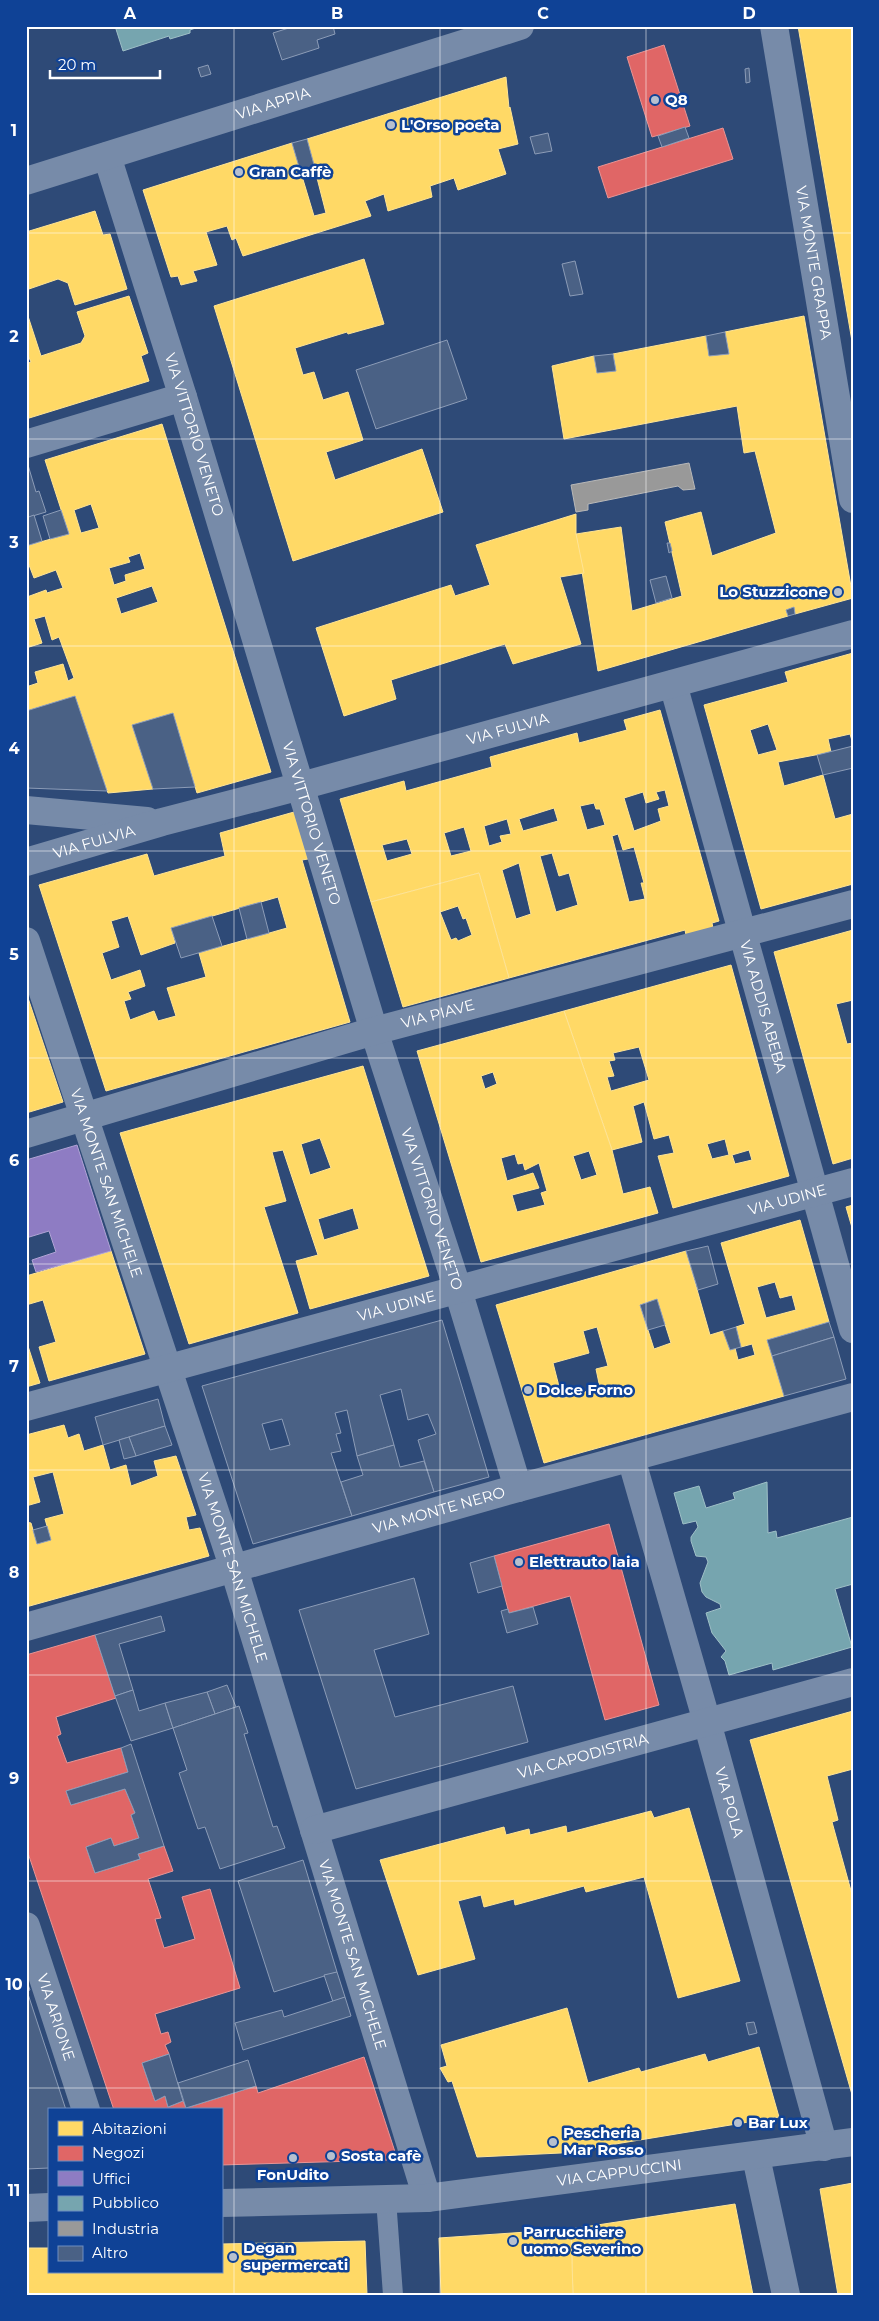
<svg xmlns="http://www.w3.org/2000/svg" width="879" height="2321" viewBox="0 0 879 2321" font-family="Montserrat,sans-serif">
  <rect width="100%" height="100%" fill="#2e4a77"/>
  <!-- homes -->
  <g fill="#ffd966" stroke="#ffe494" fill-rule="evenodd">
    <path d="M 798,26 L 853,26 L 853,347 Z"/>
    <path d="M 506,77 L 509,108 L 510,107 L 518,144 L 498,149 L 506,174 L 458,190 L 454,178 L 430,186 L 432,197 L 388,211 L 384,194 L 365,201 L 371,216 L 243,256 L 236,238 L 232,240 L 227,226 L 206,232 L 217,265 L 193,271 L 197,281 L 181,285 L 178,276 L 171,277 L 143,190 L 292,143 L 314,216 L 326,213 L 307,139 Z"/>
    <path d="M 95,211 L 103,235 L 110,234 L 127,289 L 75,305 L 68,283 L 58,279 L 26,290 L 26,232 Z"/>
    <path d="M 364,259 L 384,324 L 348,334 L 347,332 L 295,348 L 303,375 L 314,372 L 323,400 L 348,392 L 363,440 L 326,452 L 335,480 L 422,449 L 443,512 L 293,561 L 214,306 Z"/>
    <path d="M 129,296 L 148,353 L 141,356 L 149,381 L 26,419 L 26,364 L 31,362 L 26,351 L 26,310 L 41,356 L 81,343 L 85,336 L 77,312 Z"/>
    <path d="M 804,316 L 853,598 L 795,614 L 794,607 L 786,610 L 788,616 L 598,671 L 576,534 L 621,527 L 632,611 L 682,596 L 665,522 L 701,512 L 712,556 L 776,533 L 755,451 L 744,453 L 737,406 L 564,439 L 552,366 L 594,356 L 597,373 L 616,371 L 613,354 L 706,336 L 709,356 L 729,354 L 725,332 Z"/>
    <path d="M 162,424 L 271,772 L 197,793 L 173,713 L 132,725 L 153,789 L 108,793 L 75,696 L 26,711 L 26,683 L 29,686 L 38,683 L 35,672 L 63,664 L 68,681 L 74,678 L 59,637 L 52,640 L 45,616 L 34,619 L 42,643 L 26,648 L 26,603 L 29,602 L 27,597 L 46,590 L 47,593 L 63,588 L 56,570 L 34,578 L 26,557 L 26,546 L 69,534 L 45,460 ZM 91,504 L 99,528 L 81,533 L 74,510 ZM 140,553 L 145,569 L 125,575 L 126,581 L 114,585 L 109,568 L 130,562 L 128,557 ZM 152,586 L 158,602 L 121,614 L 116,598 Z"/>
    <path d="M 576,514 L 576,534 L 584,573 L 560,577 L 581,644 L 513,664 L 505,644 L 391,680 L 396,699 L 344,716 L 316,628 L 451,585 L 455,596 L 490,585 L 476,545 Z"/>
    <path d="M 853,653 L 853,744 L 850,734 L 828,739 L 831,752 L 778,762 L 784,786 L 823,775 L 835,819 L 853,814 L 853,884 L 761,909 L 704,705 L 788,682 L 785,672 ZM 768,724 L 777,750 L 758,755 L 750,730 Z"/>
    <path d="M 660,710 L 719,921 L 712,923 L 713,928 L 686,935 L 685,930 L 509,978 L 479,873 L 371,902 L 340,799 L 404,781 L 406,791 L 492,767 L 490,757 L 577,733 L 579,743 L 627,730 L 624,720 ZM 665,790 L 669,806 L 658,809 L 661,821 L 634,831 L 624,798 L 643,792 L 646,803 L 659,799 L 656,792 ZM 594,803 L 596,809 L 600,809 L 605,825 L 587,830 L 580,806 ZM 554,808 L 558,821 L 523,831 L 519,819 ZM 507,819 L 511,834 L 500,836 L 502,842 L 489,846 L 484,826 ZM 464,827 L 471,851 L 451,856 L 444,833 ZM 618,834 L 623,850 L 634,847 L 644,883 L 641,883 L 645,899 L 629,902 L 612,836 ZM 407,839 L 412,854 L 387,861 L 382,845 ZM 552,853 L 559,876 L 569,873 L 578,905 L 556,912 L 540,856 ZM 519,863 L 531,914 L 516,919 L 502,870 Z"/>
    <path d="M 294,812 L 308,859 L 302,860 L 350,1022 L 106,1091 L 39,885 L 147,854 L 154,876 L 225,856 L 220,833 ZM 278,897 L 287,928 L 199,953 L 206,977 L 167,988 L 176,1016 L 158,1021 L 154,1011 L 130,1020 L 124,1001 L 131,999 L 128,992 L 145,986 L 140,970 L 111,980 L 102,953 L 119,947 L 111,921 L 128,916 L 141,955 L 175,943 L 171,928 Z"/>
    <path d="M 479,873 L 509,978 L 403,1007 L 371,902 ZM 458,906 L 463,919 L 466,918 L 472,935 L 458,941 L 456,938 L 451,940 L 440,912 Z"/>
    <path d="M 853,930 L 853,1000 L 836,1004 L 847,1044 L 853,1043 L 853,1158 L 833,1164 L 774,952 Z"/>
    <path d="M 731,965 L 789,1176 L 673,1208 L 658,1156 L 674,1153 L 669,1135 L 654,1139 L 644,1102 L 633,1106 L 642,1142 L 612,1150 L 564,1011 ZM 639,1047 L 649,1080 L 611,1091 L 607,1077 L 614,1076 L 609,1061 L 615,1060 L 613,1053 ZM 725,1139 L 729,1155 L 712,1159 L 707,1144 ZM 749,1150 L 752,1160 L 735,1164 L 732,1155 Z"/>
    <path d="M 26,992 L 63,1102 L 26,1113 Z"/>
    <path d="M 564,1011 L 612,1150 L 623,1194 L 650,1187 L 658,1213 L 481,1262 L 417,1051 ZM 493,1072 L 497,1084 L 485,1089 L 481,1076 ZM 589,1151 L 597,1175 L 581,1180 L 573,1156 ZM 515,1154 L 518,1164 L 523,1163 L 525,1170 L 539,1163 L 547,1191 L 541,1193 L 545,1205 L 517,1212 L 512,1195 L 539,1188 L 533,1173 L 507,1181 L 501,1158 Z"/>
    <path d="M 363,1066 L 429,1276 L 310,1309 L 296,1261 L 318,1255 L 283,1150 L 272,1152 L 286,1201 L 264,1207 L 298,1313 L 189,1344 L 120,1133 ZM 320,1138 L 331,1168 L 310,1175 L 301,1144 ZM 353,1208 L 359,1229 L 324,1240 L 318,1219 Z"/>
    <path d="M 853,1205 L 853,1231 L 846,1207 Z"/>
    <path d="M 800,1220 L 829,1322 L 767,1340 L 784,1396 L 544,1463 L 496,1305 L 686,1251 L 710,1335 L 723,1331 L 730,1350 L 735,1348 L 738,1360 L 755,1355 L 752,1344 L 741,1347 L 736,1327 L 745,1324 L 721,1243 ZM 775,1282 L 780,1298 L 792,1295 L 796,1310 L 766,1318 L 757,1287 ZM 657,1299 L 671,1343 L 654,1349 L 640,1305 ZM 597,1327 L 608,1366 L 596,1369 L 600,1388 L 562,1398 L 553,1363 L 589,1353 L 583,1331 Z"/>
    <path d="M 111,1251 L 145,1354 L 49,1381 L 39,1347 L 56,1342 L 43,1300 L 26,1305 L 26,1276 Z"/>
    <path d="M 26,1340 L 40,1383 L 26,1387 Z"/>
    <path d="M 64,1425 L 68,1438 L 79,1434 L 84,1451 L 103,1445 L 110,1470 L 126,1465 L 131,1486 L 158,1476 L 154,1461 L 176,1456 L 196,1515 L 186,1517 L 189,1530 L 200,1528 L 209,1556 L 26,1607 L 26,1522 L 31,1523 L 37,1544 L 51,1540 L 45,1519 L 64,1514 L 53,1472 L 33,1477 L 40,1502 L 26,1506 L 26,1435 Z"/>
    <path d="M 853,1711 L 853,1769 L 827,1776 L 838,1820 L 832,1822 L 853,1898 L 853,2098 L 750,1740 Z"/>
    <path d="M 689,1808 L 740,1981 L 678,1998 L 644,1877 L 586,1892 L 584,1886 L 515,1905 L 514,1899 L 484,1907 L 481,1895 L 458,1901 L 475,1959 L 418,1975 L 380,1860 L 504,1827 L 506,1835 L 529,1829 L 530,1835 L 566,1826 L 567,1833 L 651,1811 L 654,1818 Z"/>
    <path d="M 567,2008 L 588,2083 L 639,2068 L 641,2072 L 705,2054 L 708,2062 L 759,2047 L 779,2117 L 561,2153 L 477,2157 L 452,2081 L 448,2082 L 440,2068 L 447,2066 L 441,2045 Z"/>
    <path d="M 853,2183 L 853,2295 L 838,2295 L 820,2189 Z"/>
    <path d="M 735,2204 L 753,2295 L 573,2295 L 571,2229 Z"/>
    <path d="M 571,2229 L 573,2295 L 441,2295 L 439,2238 Z"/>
    <path d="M 365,2241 L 367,2295 L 26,2295 L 26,2248 L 49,2248 L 49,2272 L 221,2272 L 221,2244 Z"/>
  </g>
  <!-- shops -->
  <g fill="#e06666" stroke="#e99494">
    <path d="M 664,45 L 690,126 L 652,137 L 627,57 Z"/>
    <path d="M 723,128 L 733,159 L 608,198 L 598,167 Z"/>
    <path d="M 609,1524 L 659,1705 L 605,1720 L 570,1596 L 509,1613 L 494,1556 Z"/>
    <path d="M 95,1635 L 116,1698 L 56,1717 L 61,1734 L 57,1736 L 67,1763 L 121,1748 L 128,1772 L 66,1791 L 71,1805 L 125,1789 L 135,1813 L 131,1815 L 139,1838 L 114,1846 L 111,1838 L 86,1847 L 95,1873 L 140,1859 L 138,1854 L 164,1846 L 173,1871 L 148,1879 L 161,1918 L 155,1919 L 164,1948 L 195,1939 L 182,1897 L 210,1889 L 240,1988 L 155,2014 L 161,2034 L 168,2032 L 171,2042 L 165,2045 L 169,2054 L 142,2063 L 155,2101 L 165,2096 L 168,2107 L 183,2101 L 186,2108 L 256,2086 L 258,2093 L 364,2057 L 397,2158 L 389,2160 L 221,2165 L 221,2110 L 114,2110 L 26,1847 L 26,1655 Z"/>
  </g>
  <!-- offices -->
  <path fill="#8e7cc3" stroke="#b0a3d5" d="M 77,1145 L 111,1251 L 36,1272 L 32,1260 L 56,1252 L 49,1231 L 26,1238 L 26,1160 Z"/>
  <!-- public -->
  <g fill="#76a5af" stroke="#9fc0c7">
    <path d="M 115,26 L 201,26 L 190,30 L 190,33 L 170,39 L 169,36 L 123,51 Z"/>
    <path d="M 767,1482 L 768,1533 L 776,1531 L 777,1538 L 853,1517 L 853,1584 L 835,1589 L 852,1647 L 773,1670 L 772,1663 L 729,1675 L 725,1661 L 721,1657 L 726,1651 L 712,1633 L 706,1613 L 721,1608 L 720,1604 L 706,1597 L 702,1592 L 700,1583 L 708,1562 L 706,1557 L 696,1556 L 691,1541 L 691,1537 L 698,1527 L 696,1521 L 683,1524 L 674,1493 L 699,1486 L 706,1508 L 735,1499 L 733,1493 Z"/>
  </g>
  <!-- industry -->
  <path fill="#999" stroke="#b8b8b8" d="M 689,463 L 695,489 L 683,490 L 678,486 L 588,504 L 588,510 L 576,512 L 571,485 Z"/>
  <!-- building -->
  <g fill="#4a6185" stroke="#8c9cb7" fill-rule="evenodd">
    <path d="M 295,26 L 333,26 L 335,34 L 317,40 L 319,48 L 282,60 L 273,33 Z"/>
    <path d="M 208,65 L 211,74 L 201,77 L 198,68 Z"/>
    <path d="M 749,68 L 750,82 L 746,83 L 745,69 Z"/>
    <path d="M 685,127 L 689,138 L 662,147 L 658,136 Z"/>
    <path d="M 548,133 L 552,151 L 535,154 L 530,137 Z"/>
    <path d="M 307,139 L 316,172 L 302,177 L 292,143 Z"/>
    <path d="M 575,261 L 583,294 L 570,296 L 562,264 Z"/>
    <path d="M 725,332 L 729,354 L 709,356 L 706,336 Z"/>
    <path d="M 447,340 L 467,399 L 376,429 L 356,370 Z"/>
    <path d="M 613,354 L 616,371 L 597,373 L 594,356 Z"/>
    <path d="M 28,465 L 36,492 L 39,491 L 46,512 L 26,518 Z"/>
    <path d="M 61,510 L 69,534 L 50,539 L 43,516 Z"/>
    <path d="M 34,515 L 42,541 L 26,546 L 26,518 Z"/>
    <path d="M 667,543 L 670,543 L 672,551 L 669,553 Z"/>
    <path d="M 666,576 L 672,598 L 656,603 L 650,580 Z"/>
    <path d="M 794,607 L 795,614 L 788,616 L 786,610 Z"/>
    <path d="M 75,696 L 107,791 L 26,788 L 26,711 Z"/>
    <path d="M 173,713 L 195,787 L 153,789 L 132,725 Z"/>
    <path d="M 853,746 L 853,768 L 823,775 L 817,755 Z"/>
    <path d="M 261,902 L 269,933 L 247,939 L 239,908 Z"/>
    <path d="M 212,916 L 222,946 L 181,958 L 171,928 Z"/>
    <path d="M 708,1246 L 718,1284 L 698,1290 L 686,1251 Z"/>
    <path d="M 657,1299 L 665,1325 L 648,1330 L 640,1305 Z"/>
    <path d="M 442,1320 L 489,1477 L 434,1492 L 418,1440 L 436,1434 L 428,1414 L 408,1420 L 401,1389 L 380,1395 L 394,1445 L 357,1456 L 347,1410 L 335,1413 L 341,1433 L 336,1434 L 341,1451 L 331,1453 L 352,1516 L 253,1544 L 202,1386 ZM 282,1419 L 290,1445 L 270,1450 L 262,1424 Z"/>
    <path d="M 829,1322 L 834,1337 L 772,1356 L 767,1340 Z"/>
    <path d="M 736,1327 L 741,1347 L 730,1350 L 723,1331 Z"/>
    <path d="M 834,1337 L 846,1379 L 784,1396 L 772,1356 Z"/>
    <path d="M 158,1399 L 165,1426 L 103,1445 L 95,1417 Z"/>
    <path d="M 165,1426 L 172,1445 L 136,1456 L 129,1437 Z"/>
    <path d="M 129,1437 L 136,1456 L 124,1459 L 119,1440 Z"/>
    <path d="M 394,1445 L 400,1467 L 424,1461 L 434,1492 L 352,1516 L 341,1482 L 363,1475 L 357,1456 Z"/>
    <path d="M 47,1526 L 51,1540 L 37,1544 L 33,1530 Z"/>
    <path d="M 494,1556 L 502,1586 L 478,1593 L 470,1563 Z"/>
    <path d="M 414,1578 L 429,1634 L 374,1650 L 395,1717 L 513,1686 L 528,1742 L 356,1789 L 299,1610 Z"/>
    <path d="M 533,1607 L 538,1624 L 507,1633 L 501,1611 L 508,1609 L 509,1613 Z"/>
    <path d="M 161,1616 L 165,1631 L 119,1644 L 133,1690 L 115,1696 L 95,1635 Z"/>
    <path d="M 227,1685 L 236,1707 L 215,1714 L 207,1692 Z"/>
    <path d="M 133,1690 L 139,1711 L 165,1703 L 173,1728 L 131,1741 L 115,1696 Z"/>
    <path d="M 207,1692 L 215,1714 L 173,1728 L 165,1703 Z"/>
    <path d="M 239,1706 L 248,1733 L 244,1734 L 273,1827 L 277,1826 L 285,1848 L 220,1869 L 205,1827 L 198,1829 L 179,1773 L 187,1770 L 173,1728 Z"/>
    <path d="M 131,1744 L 164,1846 L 138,1854 L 140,1859 L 95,1873 L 86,1847 L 111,1838 L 114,1846 L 139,1838 L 131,1815 L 135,1813 L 125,1789 L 71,1805 L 66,1791 L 128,1772 L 121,1748 Z"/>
    <path d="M 303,1860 L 337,1972 L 274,1992 L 238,1881 Z"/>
    <path d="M 337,1972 L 345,1997 L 333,2002 L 324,1975 Z"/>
    <path d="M 26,1979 L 30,1990 L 27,1991 L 66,2110 L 49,2110 L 49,2168 L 26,2169 Z"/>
    <path d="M 345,1997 L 351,2016 L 243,2050 L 235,2023 L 282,2010 L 284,2017 Z"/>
    <path d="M 754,2022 L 757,2033 L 749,2035 L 746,2023 Z"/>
    <path d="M 169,2054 L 183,2101 L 168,2107 L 165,2096 L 155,2101 L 142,2063 Z"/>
    <path d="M 248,2060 L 256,2086 L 186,2108 L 178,2083 Z"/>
  </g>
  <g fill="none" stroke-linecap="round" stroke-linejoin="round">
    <!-- service -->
    <path stroke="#778ba9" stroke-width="20" d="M 386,2199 L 393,2295"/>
    <!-- minor -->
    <g stroke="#778ba9" stroke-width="28">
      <path id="s1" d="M 774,26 L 853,499"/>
      <path id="s2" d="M 107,156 L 183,397 L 374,1031 L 458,1290 L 518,1488"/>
      <path d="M 26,444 L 183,397"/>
      <path id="s3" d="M 673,684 L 853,1329"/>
      <path d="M 26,810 L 147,821"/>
      <path id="s4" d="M 26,862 L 162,822 L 301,786 L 853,634"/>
      <path id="s5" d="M 26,941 L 234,1569 L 427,2198"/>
      <path id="s6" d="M 26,1134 L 374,1031 L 853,904"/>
      <path id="s7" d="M 26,1407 L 853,1182"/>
      <path id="s8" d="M 631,1458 L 707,1722 L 824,2147"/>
      <path id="s9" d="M 26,1627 L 518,1488 L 853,1397"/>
      <path id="s10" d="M 314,1830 L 853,1682"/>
      <path id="s11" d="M 26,1926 L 86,2110"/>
      <path d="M 756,2157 L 786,2295"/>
    </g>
    <!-- tertiary -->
    <g stroke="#778ba9" stroke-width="28">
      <path id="s12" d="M 26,181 L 520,26"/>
      <path id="s13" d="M 221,2203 L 427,2198 L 853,2142"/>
      <path d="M 26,2208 L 49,2207"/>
    </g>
  </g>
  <!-- grid -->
  <path fill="none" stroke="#fff" stroke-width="1" stroke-opacity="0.55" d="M 234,26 L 234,2295M 440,26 L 440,2295M 646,26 L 646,2295M 26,233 L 853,233M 26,439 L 853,439M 26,646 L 853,646M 26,851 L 853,851M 26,1058 L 853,1058M 26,1264 L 853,1264M 26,1470 L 853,1470M 26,1675 L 853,1675M 26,1881 L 853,1881M 26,2088 L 853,2088"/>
  <!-- markers -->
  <g fill="#b6c0cf" stroke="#0f4296" stroke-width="2">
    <circle cx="655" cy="100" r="5"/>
    <circle cx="391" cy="125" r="5"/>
    <circle cx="239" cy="172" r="5"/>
    <circle cx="838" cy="592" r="5"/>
    <circle cx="528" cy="1390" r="5"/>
    <circle cx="519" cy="1562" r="5"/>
    <circle cx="738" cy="2123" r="5"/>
    <circle cx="553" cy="2142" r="5"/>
    <circle cx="331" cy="2156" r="5"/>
    <circle cx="293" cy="2158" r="5"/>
    <circle cx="513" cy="2241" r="5"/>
    <circle cx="233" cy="2257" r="5"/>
  </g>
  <g text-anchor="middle" stroke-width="5" stroke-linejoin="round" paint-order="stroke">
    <!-- poi labels -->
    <g font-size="15" font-weight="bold" fill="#fff" stroke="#0f4296" text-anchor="start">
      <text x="665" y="105">Q8</text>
      <text x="401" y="130">L'Orso poeta</text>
      <text x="249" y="177">Gran Caffè</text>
      <text x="828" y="597" text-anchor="end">Lo Stuzzicone</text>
      <text x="538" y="1395">Dolce Forno</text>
      <text x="529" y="1567">Elettrauto Iaia</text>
      <text x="748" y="2128">Bar Lux</text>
      <text x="563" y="2138">Pescheria<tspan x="563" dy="17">Mar Rosso</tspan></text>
      <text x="341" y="2161">Sosta cafè</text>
      <text x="293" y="2180" text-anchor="middle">FonUdito</text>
      <text x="523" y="2237">Parrucchiere<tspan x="523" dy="17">uomo Severino</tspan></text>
      <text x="243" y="2253">Degan<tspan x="243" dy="17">supermercati</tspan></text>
    </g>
    <!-- street labels -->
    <g font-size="15" fill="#fff" stroke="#0f4296">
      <text dy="5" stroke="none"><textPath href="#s12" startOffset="259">VIA APPIA</textPath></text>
      <text dy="5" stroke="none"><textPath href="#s1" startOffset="240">VIA MONTE GRAPPA</textPath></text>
      <text dy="5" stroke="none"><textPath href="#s2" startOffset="292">VIA VITTORIO VENETO</textPath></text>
      <text dy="5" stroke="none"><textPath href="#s4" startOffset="500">VIA FULVIA</textPath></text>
      <text dy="5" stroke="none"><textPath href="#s2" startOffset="698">VIA VITTORIO VENETO</textPath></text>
      <text dy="5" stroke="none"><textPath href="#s4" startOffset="71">VIA FULVIA</textPath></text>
      <text dy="5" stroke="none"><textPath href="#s3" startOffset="335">VIA ADDIS ABEBA</textPath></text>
      <text dy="5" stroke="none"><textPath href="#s6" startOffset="429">VIA PIAVE</textPath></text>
      <text dy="5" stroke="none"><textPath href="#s5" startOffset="255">VIA MONTE SAN MICHELE</textPath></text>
      <text dy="5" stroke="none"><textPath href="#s7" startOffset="789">VIA UDINE</textPath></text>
      <text dy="5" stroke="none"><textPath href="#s2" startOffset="1102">VIA VITTORIO VENETO</textPath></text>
      <text dy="5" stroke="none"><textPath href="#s7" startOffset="384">VIA UDINE</textPath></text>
      <text dy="5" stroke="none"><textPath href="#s9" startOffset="429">VIA MONTE NERO</textPath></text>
      <text dy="5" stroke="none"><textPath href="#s5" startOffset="660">VIA MONTE SAN MICHELE</textPath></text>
      <text dy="5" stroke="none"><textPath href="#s10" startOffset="279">VIA CAPODISTRIA</textPath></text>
      <text dy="5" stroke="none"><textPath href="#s8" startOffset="358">VIA POLA</textPath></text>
      <text dy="5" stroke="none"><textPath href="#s5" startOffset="1065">VIA MONTE SAN MICHELE</textPath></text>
      <text dy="5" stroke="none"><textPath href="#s11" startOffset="96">VIA ARIONE</textPath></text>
      <text dy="5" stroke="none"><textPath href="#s13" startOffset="400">VIA CAPPUCCINI</textPath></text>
    </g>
  </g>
  <!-- border -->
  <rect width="879" height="2321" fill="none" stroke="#0f4296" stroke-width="55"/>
  <!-- legend -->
  <rect x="48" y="2108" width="175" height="165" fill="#0f4296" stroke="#6f8ec0"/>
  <rect x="58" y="2121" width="25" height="15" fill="#ffd966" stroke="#6f8ec0"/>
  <text x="92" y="2134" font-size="15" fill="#ffffff">Abitazioni</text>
  <rect x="58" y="2146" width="25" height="15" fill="#e06666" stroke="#6f8ec0"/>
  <text x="92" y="2158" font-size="15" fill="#ffffff">Negozi</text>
  <rect x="58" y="2171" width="25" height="15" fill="#8e7cc3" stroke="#6f8ec0"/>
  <text x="92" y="2184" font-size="15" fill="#ffffff">Uffici</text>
  <rect x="58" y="2196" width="25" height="15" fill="#76a5af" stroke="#6f8ec0"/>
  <text x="92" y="2208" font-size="15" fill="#ffffff">Pubblico</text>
  <rect x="58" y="2221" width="25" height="15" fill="#999999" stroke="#6f8ec0"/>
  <text x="92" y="2234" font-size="15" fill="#ffffff">Industria</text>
  <rect x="58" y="2246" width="25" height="15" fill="#4a6185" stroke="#6f8ec0"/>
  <text x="92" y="2258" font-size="15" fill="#ffffff">Altro</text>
  <!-- scale -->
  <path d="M50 70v8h110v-8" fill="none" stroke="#ffffff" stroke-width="2.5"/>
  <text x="58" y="70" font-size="15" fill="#ffffff" stroke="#0f4296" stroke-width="4" paint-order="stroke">20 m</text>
  <rect x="28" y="28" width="824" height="2266" fill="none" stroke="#fff" stroke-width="2"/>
  <g font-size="16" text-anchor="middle" font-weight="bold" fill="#fff">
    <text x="130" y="19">A</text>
    <text x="337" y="19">B</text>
    <text x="543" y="19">C</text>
    <text x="749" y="19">D</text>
    <text x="14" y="136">1</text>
    <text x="14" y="342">2</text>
    <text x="14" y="548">3</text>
    <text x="14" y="754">4</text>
    <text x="14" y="960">5</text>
    <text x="14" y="1166">6</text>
    <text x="14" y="1372">7</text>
    <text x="14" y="1578">8</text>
    <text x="14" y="1784">9</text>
    <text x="14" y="1990">10</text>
    <text x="14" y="2196">11</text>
  </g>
</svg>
